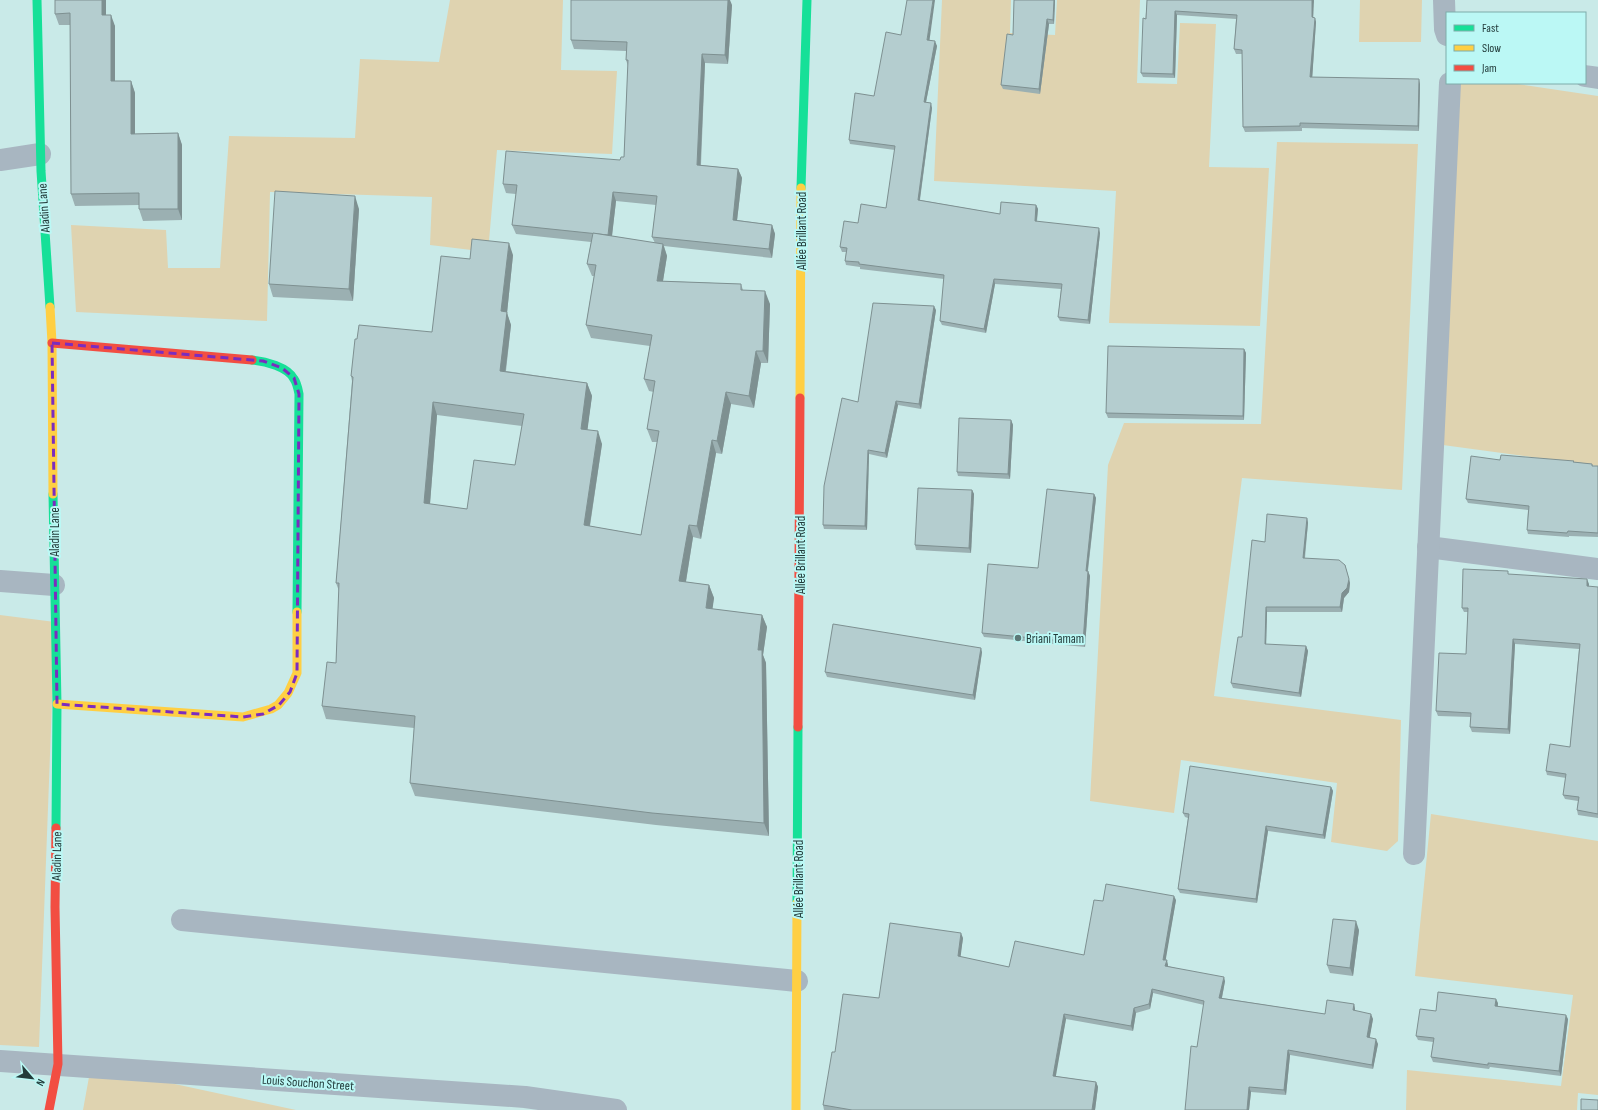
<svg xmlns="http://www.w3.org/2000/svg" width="1598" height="1110" viewBox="0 0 1598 1110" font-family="'Sofia Sans Condensed',sans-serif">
  <rect width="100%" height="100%" fill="#c9eae8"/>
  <!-- green -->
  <g fill="#dfd3b0">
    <path d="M 450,0 L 563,0 L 561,70 L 617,71 L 612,154 L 497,150 L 488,252 L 430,245 L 432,197 L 270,192 L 267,321 L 76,312 L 71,225 L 166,230 L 168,268 L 220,268 L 229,136 L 355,138 L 360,59 L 439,62 Z"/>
    <path d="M 942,0 L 1011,0 L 1010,33 L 1055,35 L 1057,0 L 1140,0 L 1137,83 L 1177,84 L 1180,23 L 1216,24 L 1209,167 L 1269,168 L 1260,326 L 1109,323 L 1116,191 L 934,181 Z"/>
    <path d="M 1360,0 L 1422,0 L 1421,42 L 1359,42 Z"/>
    <path d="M 1455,83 L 1511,83 L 1598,96 L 1598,466 L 1428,443 Z"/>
    <path d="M 1277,142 L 1418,144 L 1402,490 L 1242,478 L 1214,696 L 1401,720 L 1398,841 L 1387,851 L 1331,842 L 1337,783 L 1181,760 L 1174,813 L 1090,801 L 1108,465 L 1124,423 L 1261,424 Z"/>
    <path d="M 0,615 L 55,622 L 39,1047 L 0,1045 Z"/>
    <path d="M 1431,814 L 1598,841 L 1598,1095 L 1578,1093 L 1577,1110 L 1406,1110 L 1407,1070 L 1561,1086 L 1573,995 L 1415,976 Z"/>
    <path d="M 91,1066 L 296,1110 L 83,1110 Z"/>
  </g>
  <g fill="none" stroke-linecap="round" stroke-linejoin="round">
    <!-- street -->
    <g stroke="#a8b6c1" stroke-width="22">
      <path d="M 1444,0 L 1445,29 L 1447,35"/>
      <path d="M 1585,76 L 1598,78"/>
      <path d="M 0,160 L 40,154"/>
      <path d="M 1428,547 L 1598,569"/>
      <path d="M 0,581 L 54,585"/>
      <path d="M 1414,854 L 1450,83"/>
      <path d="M 182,920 L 797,981"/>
      <path d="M 0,1061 L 525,1097 L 616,1110"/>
    </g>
    <!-- fast -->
    <g stroke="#16e098" stroke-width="9">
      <path d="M 37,0 L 41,171 L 50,307"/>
      <path d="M 801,188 L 807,0"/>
      <path d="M 252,360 C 265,361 288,367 294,379 C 297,383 298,389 299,394 L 297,612"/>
      <path d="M 53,494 L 57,704 L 56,828"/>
      <path d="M 797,903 L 798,727"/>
    </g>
    <!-- slow -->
    <g stroke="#ffcf43" stroke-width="9">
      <path d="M 50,307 L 52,343 L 53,494"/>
      <path d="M 800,398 L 801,188"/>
      <path d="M 57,704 L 243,717 L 271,709 L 278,705 L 288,693 L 297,673 L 297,612"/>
      <path d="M 796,1110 L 797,903"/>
    </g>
    <!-- jam -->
    <g stroke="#f24e42" stroke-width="9">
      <path d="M 52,343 L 252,360"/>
      <path d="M 798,727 L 800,398"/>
      <path d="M 49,1110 L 58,1064 L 55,907 L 56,828"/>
    </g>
  </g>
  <!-- wall -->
  <g fill="#9bb0b2" fill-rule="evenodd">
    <path d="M 55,0 L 106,15 L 115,26 L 115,81 L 131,81 L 135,93 L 135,134 L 178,133 L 182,145 L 182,220 L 143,221 L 139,209 L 139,205 L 75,206 L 71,194 L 70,25 L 59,25 L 55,14 Z"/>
    <path d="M 1014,0 L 1055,0 L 1054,24 L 1049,24 L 1040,94 L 1003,89 L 1001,85 L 1013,35 Z"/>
    <path d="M 1147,0 L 1314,18 L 1316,22 L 1312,77 L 1420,84 L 1419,131 L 1302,128 L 1302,131 L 1245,132 L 1243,127 L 1242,54 L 1236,54 L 1234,49 L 1236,19 L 1177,15 L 1175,78 L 1143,77 L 1141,73 Z"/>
    <path d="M 732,5 L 728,64 L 705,63 L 701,165 L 738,169 L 742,178 L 737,220 L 772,225 L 775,234 L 772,258 L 664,246 L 667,256 L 663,281 L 741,284 L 743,290 L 770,304 L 768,363 L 761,363 L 754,408 L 731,404 L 722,454 L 716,453 L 701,539 L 693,537 L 686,582 L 709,585 L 714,598 L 712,609 L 762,615 L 767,627 L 763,655 L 766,663 L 769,836 L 656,825 L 415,796 L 410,783 L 414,728 L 326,719 L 322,706 L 336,663 L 339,591 L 336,583 L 352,381 L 351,376 L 357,339 L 432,332 L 470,259 L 513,255 L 507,313 L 511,325 L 506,371 L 587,383 L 592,396 L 587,430 L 602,444 L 590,526 L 641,535 L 657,442 L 652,442 L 647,429 L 654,392 L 649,391 L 644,379 L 650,346 L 591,338 L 586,325 L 594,276 L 592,276 L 587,264 L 591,242 L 516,234 L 512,225 L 516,194 L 506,193 L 503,184 L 620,160 L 624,157 L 628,66 L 626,60 L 626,51 L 574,49 L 571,40 ZM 616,201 L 656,205 L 652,237 L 655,243 L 612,236 ZM 437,415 L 522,426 L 515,465 L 467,509 L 430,504 Z"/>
    <path d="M 901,35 L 929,40 L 937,46 L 926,102 L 932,108 L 920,200 L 1000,214 L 1036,205 L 1038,209 L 1037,222 L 1100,233 L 1090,324 L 1060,321 L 1058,317 L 1061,289 L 995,284 L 986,333 L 942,325 L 940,321 L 944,279 L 860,269 L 860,267 L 846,265 L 845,261 L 846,252 L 842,252 L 840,247 L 858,223 L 886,208 L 895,150 L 850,144 L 849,140 L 874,96 Z"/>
    <path d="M 359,209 L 353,301 L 273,297 L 269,284 Z"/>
    <path d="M 936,310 L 921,409 L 898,405 L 887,458 L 869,454 L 867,530 L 824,529 L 823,525 L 858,402 Z"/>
    <path d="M 1244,349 L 1246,353 L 1244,420 L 1108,418 L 1106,413 Z"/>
    <path d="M 1011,420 L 1013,425 L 1010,479 L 958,476 L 957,472 Z"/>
    <path d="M 1500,460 L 1574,462 L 1592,464 L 1593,466 L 1598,466 L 1598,537 L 1569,536 L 1569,537 L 1528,534 L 1527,530 L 1528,510 L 1468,503 L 1466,499 Z"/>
    <path d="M 972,490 L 974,494 L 971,553 L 916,550 L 915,545 Z"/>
    <path d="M 1094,494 L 1096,498 L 1088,571 L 1090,576 L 1085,647 L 984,637 L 982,633 L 1038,568 Z"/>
    <path d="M 1307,518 L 1308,523 L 1305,558 L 1345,565 L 1350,583 L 1349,592 L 1344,598 L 1342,612 L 1267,612 L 1266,645 L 1306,646 L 1308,651 L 1301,697 L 1233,688 L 1231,683 L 1265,542 Z"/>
    <path d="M 1508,574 L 1589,584 L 1589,587 L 1598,587 L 1598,818 L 1578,815 L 1577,810 L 1578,801 L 1565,799 L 1563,795 L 1566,778 L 1547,775 L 1546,771 L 1570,747 L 1579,649 L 1515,644 L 1510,734 L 1472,732 L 1470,727 L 1471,717 L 1438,716 L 1436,711 L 1466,654 L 1468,612 L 1464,612 L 1462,608 Z"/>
    <path d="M 982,652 L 975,700 L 827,677 L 825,672 Z"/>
    <path d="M 1331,787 L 1333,791 L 1325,839 L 1268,831 L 1257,903 L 1180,893 L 1178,889 L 1188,818 L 1185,817 L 1183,813 Z"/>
    <path d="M 1176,900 L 1165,960 L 1168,965 L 1168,966 L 1225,981 L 1222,998 L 1325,1014 L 1354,1004 L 1355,1009 L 1355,1011 L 1373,1019 L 1369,1038 L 1378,1044 L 1373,1069 L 1290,1055 L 1286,1095 L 1251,1092 L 1249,1110 L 1185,1110 L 1197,1047 L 1204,1005 L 1153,993 L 1150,1009 L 1136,1013 L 1133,1031 L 1066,1019 L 1055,1076 L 1096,1082 L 1098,1087 L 1095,1110 L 824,1110 L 823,1105 L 835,1052 L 879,998 L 963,938 L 960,957 L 1009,967 L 1084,955 L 1103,901 Z"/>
    <path d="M 1359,930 L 1353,976 L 1330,973 L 1327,965 Z"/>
    <path d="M 1498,1003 L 1498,1007 L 1568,1019 L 1561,1076 L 1490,1067 L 1489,1069 L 1433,1062 L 1431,1057 L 1433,1042 L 1418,1040 L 1416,1036 L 1436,1011 Z"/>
  </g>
  <!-- shaded-wall -->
  <g fill="#7e9091">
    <path d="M 102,0 L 106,0 L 106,26 L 102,15 Z"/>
    <path d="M 728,0 L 730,0 L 732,5 L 728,64 L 725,55 Z"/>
    <path d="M 933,0 L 935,0 L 929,44 L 927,40 Z"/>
    <path d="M 1054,0 L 1055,0 L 1054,24 L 1053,20 Z"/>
    <path d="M 1312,0 L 1314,0 L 1313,22 L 1312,17 Z"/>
    <path d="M 1175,11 L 1177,15 L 1175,78 L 1173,74 Z"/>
    <path d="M 111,15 L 115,26 L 115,93 L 111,81 Z"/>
    <path d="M 1315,18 L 1316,22 L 1312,81 L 1310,77 Z"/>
    <path d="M 1047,19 L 1049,24 L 1040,94 L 1039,89 Z"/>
    <path d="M 935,41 L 937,46 L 925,107 L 924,102 Z"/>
    <path d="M 702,54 L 705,63 L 700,174 L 697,165 Z"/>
    <path d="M 1419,79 L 1420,84 L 1419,131 L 1418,126 Z"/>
    <path d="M 131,81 L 135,93 L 135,145 L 131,134 Z"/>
    <path d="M 931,103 L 932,108 L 919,205 L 918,200 Z"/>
    <path d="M 178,133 L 182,145 L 182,220 L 178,209 Z"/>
    <path d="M 738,169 L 742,178 L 736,229 L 733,220 Z"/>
    <path d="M 613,192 L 616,201 L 611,244 L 608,235 Z"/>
    <path d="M 355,196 L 359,209 L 353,301 L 349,289 Z"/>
    <path d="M 1036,205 L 1038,209 L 1036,226 L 1035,221 Z"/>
    <path d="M 772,225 L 775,234 L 772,258 L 769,249 Z"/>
    <path d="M 1099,228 L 1100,233 L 1090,324 L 1088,320 Z"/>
    <path d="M 509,243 L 513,255 L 507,313 L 511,325 L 504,383 L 500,371 L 501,311 Z"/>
    <path d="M 663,244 L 667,256 L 661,293 L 657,281 Z"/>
    <path d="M 994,279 L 995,284 L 986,333 L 984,329 Z"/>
    <path d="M 765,291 L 770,304 L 768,363 L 763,351 Z"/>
    <path d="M 934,306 L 936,310 L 921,409 L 919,404 Z"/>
    <path d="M 1244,349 L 1246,353 L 1244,420 L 1243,416 Z"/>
    <path d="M 756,351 L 761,363 L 754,408 L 749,396 Z"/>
    <path d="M 587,383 L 592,396 L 586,441 L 581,429 Z"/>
    <path d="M 726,392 L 731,404 L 722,454 L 717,441 Z"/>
    <path d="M 896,401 L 898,405 L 887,458 L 885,453 Z"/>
    <path d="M 433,402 L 437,415 L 429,516 L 424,503 Z"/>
    <path d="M 1011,420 L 1013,425 L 1010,479 L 1008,474 Z"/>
    <path d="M 598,431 L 602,444 L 588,537 L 584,525 Z"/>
    <path d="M 712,440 L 716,453 L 701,539 L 697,526 Z"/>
    <path d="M 868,450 L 869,454 L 867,530 L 865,526 Z"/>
    <path d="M 972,490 L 974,494 L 971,553 L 969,548 Z"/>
    <path d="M 1094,494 L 1096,498 L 1087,576 L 1086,571 Z"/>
    <path d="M 1307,518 L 1308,523 L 1304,562 L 1303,558 Z"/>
    <path d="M 689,525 L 693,537 L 684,593 L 679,581 Z"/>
    <path d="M 1345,565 L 1350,583 L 1349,592 L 1344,598 L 1342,612 L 1340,607 Z"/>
    <path d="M 1088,571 L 1090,576 L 1085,647 L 1083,643 Z"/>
    <path d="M 1587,579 L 1589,584 L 1588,591 L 1587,586 Z"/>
    <path d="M 709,585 L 714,598 L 711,620 L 706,608 Z"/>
    <path d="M 1266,607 L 1267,612 L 1266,649 L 1265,644 Z"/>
    <path d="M 762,615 L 767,627 L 763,655 L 766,663 L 769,836 L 764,823 L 758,650 Z"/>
    <path d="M 1513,639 L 1515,644 L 1510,734 L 1508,729 Z"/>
    <path d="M 1306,646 L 1308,651 L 1301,697 L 1299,693 Z"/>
    <path d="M 981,648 L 982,652 L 975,700 L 973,695 Z"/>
    <path d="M 1331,787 L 1333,791 L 1325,839 L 1323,835 Z"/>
    <path d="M 1266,826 L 1268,831 L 1257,903 L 1256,899 Z"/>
    <path d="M 1174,896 L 1176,900 L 1165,964 L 1163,960 Z"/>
    <path d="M 1356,921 L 1359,930 L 1353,976 L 1350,968 Z"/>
    <path d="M 961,933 L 963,938 L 960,961 L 958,956 Z"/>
    <path d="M 1167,960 L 1168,965 L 1167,970 L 1165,966 Z"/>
    <path d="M 1224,977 L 1225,981 L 1221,1002 L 1219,998 Z"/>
    <path d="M 1152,989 L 1153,993 L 1150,1009 L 1149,1004 Z"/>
    <path d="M 1496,999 L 1498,1003 L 1497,1011 L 1495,1006 Z"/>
    <path d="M 1354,1004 L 1355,1009 L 1354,1015 L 1353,1010 Z"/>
    <path d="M 1134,1008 L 1136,1013 L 1133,1031 L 1131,1026 Z"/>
    <path d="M 1064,1014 L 1066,1019 L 1055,1081 L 1053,1076 Z"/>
    <path d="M 1371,1014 L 1373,1019 L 1369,1042 L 1367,1037 Z"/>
    <path d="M 1566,1015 L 1568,1019 L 1561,1076 L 1559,1071 Z"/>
    <path d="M 1376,1039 L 1378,1044 L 1373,1069 L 1372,1065 Z"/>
    <path d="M 1288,1050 L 1290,1055 L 1286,1095 L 1284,1090 Z"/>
    <path d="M 1096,1082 L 1098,1087 L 1095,1110 L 1092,1110 Z"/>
    <path d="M 1249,1087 L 1251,1092 L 1249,1110 L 1247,1110 Z"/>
  </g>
  <!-- building -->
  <g fill="#b4cdcf" stroke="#7e9091" fill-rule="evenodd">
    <path d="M 55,0 L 102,0 L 102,15 L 111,15 L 111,81 L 131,81 L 131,134 L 178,133 L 178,209 L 139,209 L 139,193 L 71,194 L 70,13 L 55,14 Z"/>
    <path d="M 571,0 L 728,0 L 725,55 L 702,54 L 697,165 L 738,169 L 733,220 L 772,225 L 769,249 L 652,237 L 657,196 L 613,192 L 608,235 L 512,225 L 517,185 L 503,184 L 506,151 L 620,160 L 621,157 L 624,157 L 628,60 L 626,60 L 627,42 L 571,40 Z"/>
    <path d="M 907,0 L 933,0 L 927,40 L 935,41 L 924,102 L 931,103 L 918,200 L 1000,214 L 1001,202 L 1036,205 L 1035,221 L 1099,228 L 1088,320 L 1058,317 L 1062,284 L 994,279 L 984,329 L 940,321 L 944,275 L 859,264 L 859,262 L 845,261 L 847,248 L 840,247 L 844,221 L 858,223 L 861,204 L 886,208 L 895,146 L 849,140 L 855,93 L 874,96 L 886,32 L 901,35 Z"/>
    <path d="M 1014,0 L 1054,0 L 1053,20 L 1047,19 L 1039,89 L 1001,85 L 1007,34 L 1013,35 Z"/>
    <path d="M 1147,0 L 1312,0 L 1312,17 L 1315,18 L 1310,77 L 1419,79 L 1418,126 L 1300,123 L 1300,126 L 1243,127 L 1242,50 L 1234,49 L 1237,15 L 1175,11 L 1173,74 L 1141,73 L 1143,18 L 1146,19 Z"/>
    <path d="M 275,191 L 355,196 L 349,289 L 269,284 Z"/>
    <path d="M 593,233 L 663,244 L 657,281 L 741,284 L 741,290 L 765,291 L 763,351 L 756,351 L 749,396 L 726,392 L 717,441 L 712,440 L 697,526 L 689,525 L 679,581 L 709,585 L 706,608 L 762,615 L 758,650 L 762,650 L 764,823 L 652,813 L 410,783 L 415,716 L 322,706 L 327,662 L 336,663 L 339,583 L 336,583 L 353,377 L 351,376 L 355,339 L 357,339 L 359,325 L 432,332 L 441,256 L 470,259 L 472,239 L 509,243 L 501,311 L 507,312 L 500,371 L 587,383 L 581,429 L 598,431 L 584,525 L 641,535 L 659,431 L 647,429 L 655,381 L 644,379 L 652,335 L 586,325 L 596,265 L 587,264 ZM 433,402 L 524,414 L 515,465 L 474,460 L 467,509 L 424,503 Z"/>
    <path d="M 873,303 L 934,306 L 919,404 L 896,401 L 885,453 L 868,450 L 865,526 L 823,525 L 824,486 L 842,398 L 858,402 Z"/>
    <path d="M 1108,346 L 1244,349 L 1243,416 L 1106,413 Z"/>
    <path d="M 959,418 L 1011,420 L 1008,474 L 957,472 Z"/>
    <path d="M 1501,455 L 1574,461 L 1573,462 L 1592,464 L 1592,466 L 1598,466 L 1598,533 L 1568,531 L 1567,533 L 1527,530 L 1529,506 L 1466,499 L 1471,456 L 1500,460 Z"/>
    <path d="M 918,488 L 972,490 L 969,548 L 915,545 Z"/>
    <path d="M 1047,489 L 1094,494 L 1086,571 L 1088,571 L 1083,643 L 982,633 L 988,564 L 1038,568 Z"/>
    <path d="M 1267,514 L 1307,518 L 1303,558 L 1339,560 L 1345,565 L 1349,579 L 1347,588 L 1342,593 L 1340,607 L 1266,607 L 1265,644 L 1306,646 L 1299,693 L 1231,683 L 1238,637 L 1242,637 L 1252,540 L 1265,542 Z"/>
    <path d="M 1463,569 L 1508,571 L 1508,574 L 1587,579 L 1587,586 L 1598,587 L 1598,814 L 1577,810 L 1579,797 L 1563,795 L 1566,774 L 1546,771 L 1550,744 L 1570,747 L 1580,644 L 1513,639 L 1508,729 L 1470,727 L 1471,713 L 1436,711 L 1439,653 L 1466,654 L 1468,608 L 1462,608 Z"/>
    <path d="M 833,624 L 981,648 L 973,695 L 825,672 Z"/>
    <path d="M 1190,766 L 1331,787 L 1323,835 L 1266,826 L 1256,899 L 1178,889 L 1189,814 L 1183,813 Z"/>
    <path d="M 1106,884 L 1174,896 L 1163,960 L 1167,960 L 1165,966 L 1224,977 L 1219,998 L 1325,1014 L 1327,1000 L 1354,1004 L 1353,1010 L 1371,1014 L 1367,1037 L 1376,1039 L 1372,1065 L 1288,1050 L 1284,1090 L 1249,1087 L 1247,1110 L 1185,1110 L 1191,1046 L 1197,1047 L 1204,1001 L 1152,989 L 1149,1004 L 1134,1008 L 1131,1026 L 1064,1014 L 1053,1076 L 1096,1082 L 1092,1110 L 852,1110 L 823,1105 L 832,1052 L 835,1052 L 843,994 L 879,998 L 890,923 L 961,933 L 958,956 L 1009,967 L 1015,941 L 1084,955 L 1094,900 L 1103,901 Z"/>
    <path d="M 1333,919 L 1356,921 L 1350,968 L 1327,965 Z"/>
    <path d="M 1438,992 L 1496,999 L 1495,1006 L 1566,1015 L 1559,1071 L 1488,1063 L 1488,1065 L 1431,1057 L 1434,1038 L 1416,1036 L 1420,1009 L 1436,1011 Z"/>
    <path d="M 1581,1099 L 1598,1100 L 1598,1110 L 1581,1110 Z"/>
  </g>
  <!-- marked area -->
  <path fill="none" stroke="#7b2cbf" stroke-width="3" stroke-dasharray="8 5" stroke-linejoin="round" d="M 52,343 L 263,361 L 282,368 L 294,378 L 299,394 L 297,673 L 290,692 L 279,705 L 263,714 L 243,717 L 57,704 Z"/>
  <!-- markers -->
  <circle fill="#5c7877" stroke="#bbf8f5" stroke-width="1.5" cx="1018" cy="638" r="4"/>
  <g text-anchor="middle" stroke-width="4" stroke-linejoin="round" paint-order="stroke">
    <!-- street labels -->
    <g font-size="13" fill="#223b3a" stroke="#bbf8f5">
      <text transform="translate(43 208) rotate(-94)" y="5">Aladin Lane</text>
      <text transform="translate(801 231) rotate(-90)" y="5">Allée Brillant Road</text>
      <text transform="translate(54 532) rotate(-90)" y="5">Aladin Lane</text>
      <text transform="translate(800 555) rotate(-90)" y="5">Allée Brillant Road</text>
      <text transform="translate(56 856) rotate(-89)" y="5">Aladin Lane</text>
      <text transform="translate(798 879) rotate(-90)" y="5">Allée Brillant Road</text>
      <text transform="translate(308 1082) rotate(4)" y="5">Louis Souchon Street</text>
    </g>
    <!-- poi labels -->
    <g font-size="13" fill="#223b3a" stroke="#bbf8f5" text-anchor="start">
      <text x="1026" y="643">Briani Tamam</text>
    </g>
  </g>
  <!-- legend -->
  <rect x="1446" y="12" width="140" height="72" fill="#bbf8f5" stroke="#7eacaa"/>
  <rect x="1454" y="25" width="20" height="6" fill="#16e098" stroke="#7eacaa"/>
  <text x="1482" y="32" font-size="12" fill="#223b3a">Fast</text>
  <rect x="1454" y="45" width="20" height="6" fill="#ffcf43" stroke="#7eacaa"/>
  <text x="1482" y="52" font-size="12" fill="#223b3a">Slow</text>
  <rect x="1454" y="65" width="20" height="6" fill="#f24e42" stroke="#7eacaa"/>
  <text x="1482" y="72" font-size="12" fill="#223b3a">Jam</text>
  <!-- north arrow -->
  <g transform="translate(32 1078) rotate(118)" stroke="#bbf8f5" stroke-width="3" paint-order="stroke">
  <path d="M0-3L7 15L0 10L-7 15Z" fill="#223b3a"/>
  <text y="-6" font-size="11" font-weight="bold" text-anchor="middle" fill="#223b3a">N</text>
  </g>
</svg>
